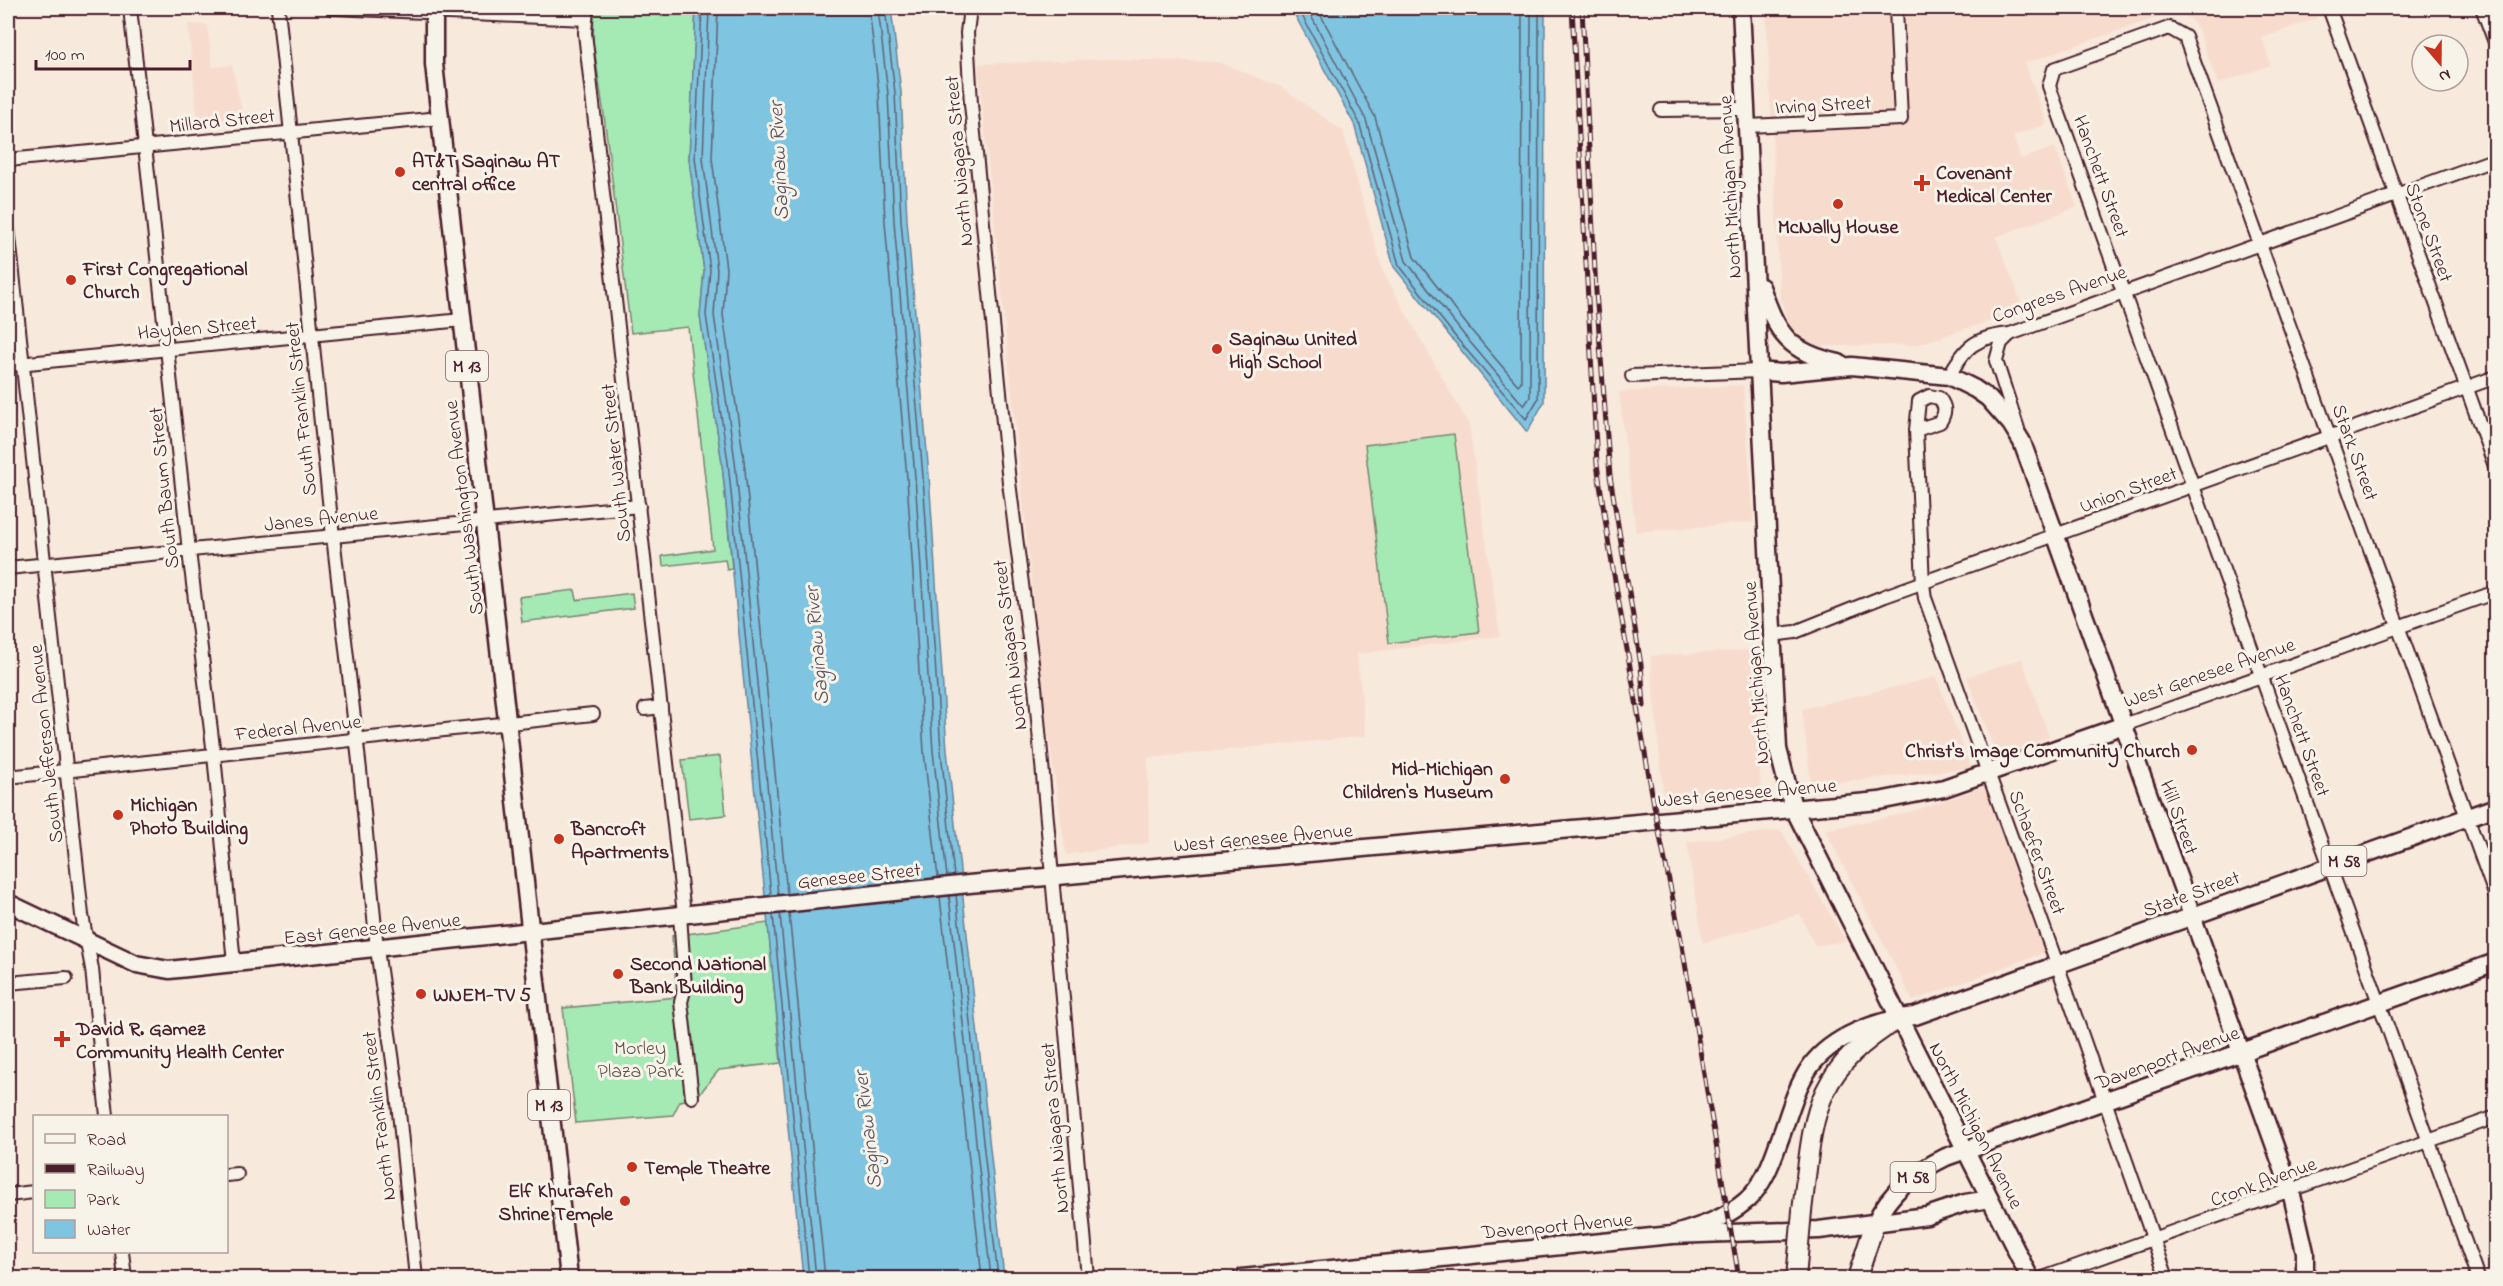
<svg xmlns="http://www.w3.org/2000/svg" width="2503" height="1286" viewBox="0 0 2503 1286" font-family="'Indie Flower',sans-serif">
  <rect width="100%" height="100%" fill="#f7e9dc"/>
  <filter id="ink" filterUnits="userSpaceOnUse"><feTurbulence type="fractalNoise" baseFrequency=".0167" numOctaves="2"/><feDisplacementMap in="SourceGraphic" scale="12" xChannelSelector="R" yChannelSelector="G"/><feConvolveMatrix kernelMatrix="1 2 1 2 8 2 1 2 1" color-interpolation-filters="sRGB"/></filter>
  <g filter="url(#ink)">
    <!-- built -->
    <g fill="#f7dcce">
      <path d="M 1766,8 L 2313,8 L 2317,18 L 2262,38 L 2271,65 L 2218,84 L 2198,29 L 2190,19 L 2176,11 L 2025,63 L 2047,124 L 2013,136 L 2021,159 L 2055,147 L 2077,207 L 1996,237 L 2024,310 L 1916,345 L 1822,346 L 1813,345 L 1793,330 L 1787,321 L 1780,296 Z"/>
      <path d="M 188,24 L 207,25 L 213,67 L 232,65 L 244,121 L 198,125 Z"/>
      <path d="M 1110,59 L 1219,62 L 1281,87 L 1343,131 L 1383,272 L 1469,425 L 1500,636 L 1357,654 L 1366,736 L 1148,758 L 1149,843 L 1066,855 L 1044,705 L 978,64 Z"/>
      <path d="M 1743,385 L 1754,522 L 1636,532 L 1619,392 Z"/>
      <path d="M 1753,650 L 1761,790 L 1664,801 L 1650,656 Z"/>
      <path d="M 2022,659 L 2049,737 L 1997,757 L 1967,677 Z"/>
      <path d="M 1936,677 L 1971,768 L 1811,785 L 1802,709 Z"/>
      <path d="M 1986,786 L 2046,952 L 1913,1001 L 1825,830 L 1907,813 Z"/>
      <path d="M 2495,821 L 2496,821 L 2495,854 L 2485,825 Z"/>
      <path d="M 1781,830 L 1846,941 L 1815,946 L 1800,914 L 1703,943 L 1687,842 Z"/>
    </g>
    <!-- green -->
    <g fill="#a5e9b4" stroke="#788470" stroke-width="1.5">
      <path d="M 594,8 L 696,8 L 689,159 L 704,271 L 700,316 L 722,463 L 732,569 L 727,570 L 725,559 L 663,566 L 662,556 L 713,549 L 688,327 L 631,333 L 604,115 L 593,41 Z"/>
      <path d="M 1454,434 L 1479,632 L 1389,643 L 1365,445 Z"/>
      <path d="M 575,590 L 577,600 L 632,593 L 634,608 L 522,622 L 519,597 Z"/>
      <path d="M 720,756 L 726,815 L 689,819 L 682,760 Z"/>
      <path d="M 768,923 L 781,1063 L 719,1070 L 696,1098 L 680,1101 L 673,1115 L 576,1123 L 563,1008 L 677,997 L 672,936 Z"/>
    </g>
    <!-- water -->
    <g fill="#7fc4e0" stroke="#6a8298" stroke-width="1.5">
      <path d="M 696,8 L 891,8 L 901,92 L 907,220 L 929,476 L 947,750 L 1004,1278 L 803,1278 L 722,463 L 700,316 L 704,271 L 689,159 Z"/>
      <path d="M 1291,8 L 1545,8 L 1544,402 L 1527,432 L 1394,267 L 1354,124 Z"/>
    </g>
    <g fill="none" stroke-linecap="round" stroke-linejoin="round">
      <!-- shore -->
      <g stroke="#5f6173" stroke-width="1.5">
        <path d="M 702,8 L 695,158 L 710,270 L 706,315 L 728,462 L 771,895"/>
        <path d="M 709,8 L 703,158 L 717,270 L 714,315 L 735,461 L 778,895"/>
        <path d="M 718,8 L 712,158 L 726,269 L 723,315 L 744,460 L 787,894"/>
        <path d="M 869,8 L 879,94 L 885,222 L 907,478 L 924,752 L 938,878"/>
        <path d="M 878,8 L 888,94 L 894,221 L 915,477 L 933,751 L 947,877"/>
        <path d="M 885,8 L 895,93 L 901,220 L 923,477 L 941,751 L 954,876"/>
        <path d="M 1298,8 L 1359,122 L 1399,265 L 1458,340 L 1526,419 L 1538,399 L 1539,8"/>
        <path d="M 1307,8 L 1366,120 L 1406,261 L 1464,335 L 1524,406 L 1530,397 L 1531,8"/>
        <path d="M 1317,8 L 1375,117 L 1414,257 L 1471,330 L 1518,385 L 1521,382 L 1522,8"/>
        <path d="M 956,895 L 998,1278"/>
        <path d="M 949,896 L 991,1278"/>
        <path d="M 940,897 L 982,1278"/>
        <path d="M 789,913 L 825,1278"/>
        <path d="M 780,914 L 816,1278"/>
        <path d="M 773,915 L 809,1278"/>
      </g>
      <defs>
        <g id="minor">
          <path d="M 130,8 L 189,551 L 214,755 L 234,963"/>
          <path d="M 278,8 L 330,510 L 360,770 L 377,949 L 396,1083 L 416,1278"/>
          <path d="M 332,8 L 586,19"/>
          <path d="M 587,8 L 585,33 L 684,914"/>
          <path d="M 970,8 L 967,33 L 971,104 L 1009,482 L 1035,686 L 1088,1278"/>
          <path d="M 2329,8 L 2496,469"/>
          <path d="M 2482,8 L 2496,45"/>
          <path d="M 1661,110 L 1746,109"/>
          <path d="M 1747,126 L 1901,119 L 1896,8"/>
          <path d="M 8,160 L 440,118"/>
          <path d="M 8,227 L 82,915 L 92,969 L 107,1116"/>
          <path d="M 2010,334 L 2001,343 L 1996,361 L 2018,429"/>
          <path d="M 8,365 L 462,320"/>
          <path d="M 1632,376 L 1759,371"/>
          <path d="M 1949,376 C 1965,347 1975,337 2010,334 L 2496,159"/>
          <path d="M 1916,430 L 1940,422 C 1946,412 1946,407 1939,398 L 1929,396 L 1919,401 L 1916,430 L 1923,584 L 1925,598 L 2057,964 L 2167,1278"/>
          <path d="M 8,568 L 639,506"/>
          <path d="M 1772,635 L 1795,632 L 1885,596 L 2496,377"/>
          <path d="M 645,709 L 661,707"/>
          <path d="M 2124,725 L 2496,592"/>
          <path d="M 8,777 L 593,714"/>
          <path d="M 680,915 L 685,987 L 681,1002 L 692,1097"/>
          <path d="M 8,983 L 66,978"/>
          <path d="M 226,1175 L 237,1174"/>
          <path d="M 8,1195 L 34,1192"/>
          <path d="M 122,1252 L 125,1278"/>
          <path d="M 2043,1278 L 2496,1117"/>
          <path d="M 2478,1278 L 2049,86 L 2054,69 L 2169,28 L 2185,37 L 2496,897"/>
        </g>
        <g id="major">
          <path d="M 434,8 L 434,64 L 440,118 L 569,1278"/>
          <path d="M 1741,8 L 1778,749 L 1793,807 L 2030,1278"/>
          <path d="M 1761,287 C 1778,335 1788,352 1839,363"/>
          <path d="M 1759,371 L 1781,373 L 1852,366 L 1949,376 L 1975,389 L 1988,398 L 2011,424 L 2022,442 L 2291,1191 L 2305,1252 L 2305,1278"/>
          <path d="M 8,903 L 136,964 L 169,970 L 969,884 L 1879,801 L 1944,788 L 2124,725"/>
          <path d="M 1875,1223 C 1890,1191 1915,1172 1946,1157 L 2496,962"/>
          <path d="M 1672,1235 C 1699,1227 1725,1219 1747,1200 C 1763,1185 1771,1164 1778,1144 C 1788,1119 1794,1090 1810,1067 C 1832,1036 1878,1020 1915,1016 L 2496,807"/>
          <path d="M 1242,1278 L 1672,1235 L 1819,1230 L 1927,1216 L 1965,1203 L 1990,1199"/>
        </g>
        <g id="highway">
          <path d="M 1802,1211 C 1814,1115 1810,1073 1900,1018"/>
          <path d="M 1857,1278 L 1875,1223"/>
        </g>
      </defs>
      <!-- minor casing -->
      <use href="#minor" stroke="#4a1f2b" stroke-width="16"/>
      <!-- major casing -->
      <use href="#major" stroke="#4a1f2b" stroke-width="21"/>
      <!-- highway casing -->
      <use href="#highway" stroke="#4a1f2b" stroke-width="22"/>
      <!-- minor -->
      <use href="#minor" stroke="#f7f3e8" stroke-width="12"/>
      <!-- major -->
      <use href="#major" stroke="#f7f3e8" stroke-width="16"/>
      <!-- highway -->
      <use href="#highway" stroke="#f7f3e8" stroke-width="18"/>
      <defs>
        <g id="rail">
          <path d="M 1572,8 L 1597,464 L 1609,546 L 1657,822 L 1680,934 L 1739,1278"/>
          <path d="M 1582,8 L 1596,292 L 1610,476 L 1641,665 L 1644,706"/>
        </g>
      </defs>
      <!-- rail casing -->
      <use href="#rail" stroke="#4a1f2b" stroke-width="5"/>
      <!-- rail -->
      <use href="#rail" stroke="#f7f3e8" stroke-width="3" stroke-dasharray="9" stroke-linecap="butt"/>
      <defs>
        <path id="highway-bridge" d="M 1796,1278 L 1802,1211"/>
      </defs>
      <!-- highway-bridge casing -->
      <use href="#highway-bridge" stroke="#4a1f2b" stroke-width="22" stroke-linecap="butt"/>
      <!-- highway-bridge -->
      <use href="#highway-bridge" stroke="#f7f3e8" stroke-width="18"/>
    </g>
  </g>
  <!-- markers -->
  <g fill="#c8321e" stroke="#f7f3e8" stroke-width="2">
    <circle cx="400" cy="172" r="6"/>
    <path d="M1919 174h6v6h6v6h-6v6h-6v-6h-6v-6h6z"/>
    <circle cx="1838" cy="204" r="6"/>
    <circle cx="71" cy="280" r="6"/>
    <circle cx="1217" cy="349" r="6"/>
    <circle cx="2192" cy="750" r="6"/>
    <circle cx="1505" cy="779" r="6"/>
    <circle cx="118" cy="815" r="6"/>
    <circle cx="559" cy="839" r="6"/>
    <circle cx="618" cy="974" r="6"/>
    <circle cx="421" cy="994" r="6"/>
    <path d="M59 1030h6v6h6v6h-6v6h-6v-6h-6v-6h6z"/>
    <circle cx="632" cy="1167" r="6"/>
    <circle cx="625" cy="1201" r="6"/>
  </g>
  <g text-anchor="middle" stroke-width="6" stroke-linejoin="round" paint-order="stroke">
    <!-- shield labels -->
    <g fill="#f7f3e8" stroke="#7e5f64" stroke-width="1.5">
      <rect x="446" y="351" width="42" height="30" rx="4.5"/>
      <rect x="2321.5" y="846" width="45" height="30" rx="4.5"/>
      <rect x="528" y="1090" width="42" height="30" rx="4.5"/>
      <rect x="1890.5" y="1162" width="45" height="30" rx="4.5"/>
    </g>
    <g font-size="18" font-weight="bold" fill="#4a1f2b">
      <text x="467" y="372">M 13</text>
      <text x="2344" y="867">M 58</text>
      <text x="549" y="1111">M 13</text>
      <text x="1913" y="1183">M 58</text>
    </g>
    <!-- street labels -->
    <g font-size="20" fill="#4a1f2b" stroke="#f7f3e8">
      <text transform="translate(1823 104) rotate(-3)" y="7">Irving Street</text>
      <text transform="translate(222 120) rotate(-6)" y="7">Millard Street</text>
      <text transform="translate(958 161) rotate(-95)" y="7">North Niagara Street</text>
      <text transform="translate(2102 176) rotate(70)" y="7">Hanchett Street</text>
      <text transform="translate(1729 187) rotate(-93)" y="7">North Michigan Avenue</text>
      <text transform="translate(2430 232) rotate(70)" y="7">Stone Street</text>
      <text transform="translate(2059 293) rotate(-19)" y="7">Congress Avenue</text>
      <text transform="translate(197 327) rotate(-5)" y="7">Hayden Street</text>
      <text transform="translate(300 409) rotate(-96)" y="7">South Franklin Street</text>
      <text transform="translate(2356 452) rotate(70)" y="7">Stark Street</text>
      <text transform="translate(615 463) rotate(-96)" y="7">South Water Street</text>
      <text transform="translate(163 488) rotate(-96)" y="7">South Baum Street</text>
      <text transform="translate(2128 489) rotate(-20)" y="7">Union Street</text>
      <text transform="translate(463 508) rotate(-97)" y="7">South Washington Avenue</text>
      <text transform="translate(321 518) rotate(-6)" y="7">Janes Avenue</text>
      <text transform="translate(1009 645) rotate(-97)" y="7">North Niagara Street</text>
      <text transform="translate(2209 672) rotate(-19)" y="7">West Genesee Avenue</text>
      <text transform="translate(1755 673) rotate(-94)" y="7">North Michigan Avenue</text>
      <text transform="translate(298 727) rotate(-6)" y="7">Federal Avenue</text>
      <text transform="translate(2303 735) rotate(70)" y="7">Hanchett Street</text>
      <text transform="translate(45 744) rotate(-96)" y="7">South Jefferson Avenue</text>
      <text transform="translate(1747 792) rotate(-5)" y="7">West Genesee Avenue</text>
      <text transform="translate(2180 817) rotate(70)" y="7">Hill Street</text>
      <text transform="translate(1263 837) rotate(-5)" y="7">West Genesee Avenue</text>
      <text transform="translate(2038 852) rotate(70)" y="7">Schaefer Street</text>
      <text transform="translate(859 875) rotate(-6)" y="7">Genesee Street</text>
      <text transform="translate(2191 893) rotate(-20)" y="7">State Street</text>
      <text transform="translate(372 928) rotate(-6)" y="7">East Genesee Avenue</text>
      <text transform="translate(2167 1057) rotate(-20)" y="7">Davenport Avenue</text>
      <text transform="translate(378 1116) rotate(-97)" y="7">North Franklin Street</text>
      <text transform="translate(1977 1125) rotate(63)" y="7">North Michigan Avenue</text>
      <text transform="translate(1054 1128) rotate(-95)" y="7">North Niagara Street</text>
      <text transform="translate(2263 1181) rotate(-20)" y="7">Cronk Avenue</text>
      <text transform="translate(1557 1225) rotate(-5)" y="7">Davenport Avenue</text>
    </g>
    <!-- poi labels -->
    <g font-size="20" font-weight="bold" fill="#4a1f2b" stroke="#f7f3e8" text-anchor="start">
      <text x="412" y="167">AT&amp;T Saginaw AT<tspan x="412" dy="23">central office</tspan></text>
      <text x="1936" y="179">Covenant<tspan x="1936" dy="23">Medical Center</tspan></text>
      <text x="1838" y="233" text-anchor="middle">McNally House</text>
      <text x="83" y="275">First Congregational<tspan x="83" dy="23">Church</tspan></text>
      <text x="1229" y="345">Saginaw United<tspan x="1229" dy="23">High School</tspan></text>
      <text x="2180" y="757" text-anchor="end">Christ's Image Community Church</text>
      <text x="1493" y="775" text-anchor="end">Mid-Michigan<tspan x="1493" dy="23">Children's Museum</tspan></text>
      <text x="130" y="811">Michigan<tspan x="130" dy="23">Photo Building</tspan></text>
      <text x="571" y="835">Bancroft<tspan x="571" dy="23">Apartments</tspan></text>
      <text x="630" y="970">Second National<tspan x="630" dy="23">Bank Building</tspan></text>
      <text x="433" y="1001">WNEM-TV 5</text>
      <text x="76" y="1035">David R. Gamez<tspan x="76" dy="23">Community Health Center</tspan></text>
      <text x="644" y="1174">Temple Theatre</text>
      <text x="613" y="1197" text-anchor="end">Elf Khurafeh<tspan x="613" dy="23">Shrine Temple</tspan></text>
    </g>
    <!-- park labels -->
    <g font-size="20" fill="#61524d" stroke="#f7f3e8">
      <text x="640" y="1054">Morley<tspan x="640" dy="23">Plaza Park</tspan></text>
    </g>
    <!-- water labels -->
    <g font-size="21" font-style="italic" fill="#5a5161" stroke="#f7f3e8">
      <text transform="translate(778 161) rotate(-93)" y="7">Saginaw River</text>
      <text transform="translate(816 646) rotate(-95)" y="7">Saginaw River</text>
      <text transform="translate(867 1130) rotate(-97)" y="7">Saginaw River</text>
    </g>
  </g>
  <!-- margin -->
  <rect width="2503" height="1286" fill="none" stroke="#f7f3e8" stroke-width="30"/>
  <rect x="15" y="15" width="2473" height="1256" fill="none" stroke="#4a1f2b" stroke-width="2" filter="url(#ink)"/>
  <!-- legend -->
  <rect x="33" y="1115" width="195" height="138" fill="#f7f3e8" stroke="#b29e9c" stroke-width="1.5"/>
  <rect x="45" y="1134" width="30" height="9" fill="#f7f3e8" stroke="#b29e9c" stroke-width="1.5"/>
  <text x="87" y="1145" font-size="18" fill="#4a1f2b">Road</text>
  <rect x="45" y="1164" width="30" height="9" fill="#4a1f2b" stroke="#b29e9c" stroke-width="1.5"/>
  <text x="87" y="1175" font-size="18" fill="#4a1f2b">Railway</text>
  <rect x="45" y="1190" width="30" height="18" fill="#a5e9b4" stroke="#b29e9c" stroke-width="1.5"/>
  <text x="87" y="1205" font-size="18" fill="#4a1f2b">Park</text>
  <rect x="45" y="1220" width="30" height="18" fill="#7fc4e0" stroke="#b29e9c" stroke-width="1.5"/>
  <text x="87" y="1235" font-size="18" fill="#4a1f2b">Water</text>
  <!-- north arrow -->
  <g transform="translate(2440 63) rotate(160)"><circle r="28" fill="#f7f3e8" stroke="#b29e9c" stroke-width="1.5"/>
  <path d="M0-4.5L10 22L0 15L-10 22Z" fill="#c8321e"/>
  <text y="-9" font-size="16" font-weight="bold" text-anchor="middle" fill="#4a1f2b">N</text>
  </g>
  <!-- scale -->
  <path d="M36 60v9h154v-9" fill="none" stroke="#4a1f2b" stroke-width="3"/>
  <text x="45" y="60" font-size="18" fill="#4a1f2b" stroke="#f7f3e8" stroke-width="4.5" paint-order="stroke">100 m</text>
</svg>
